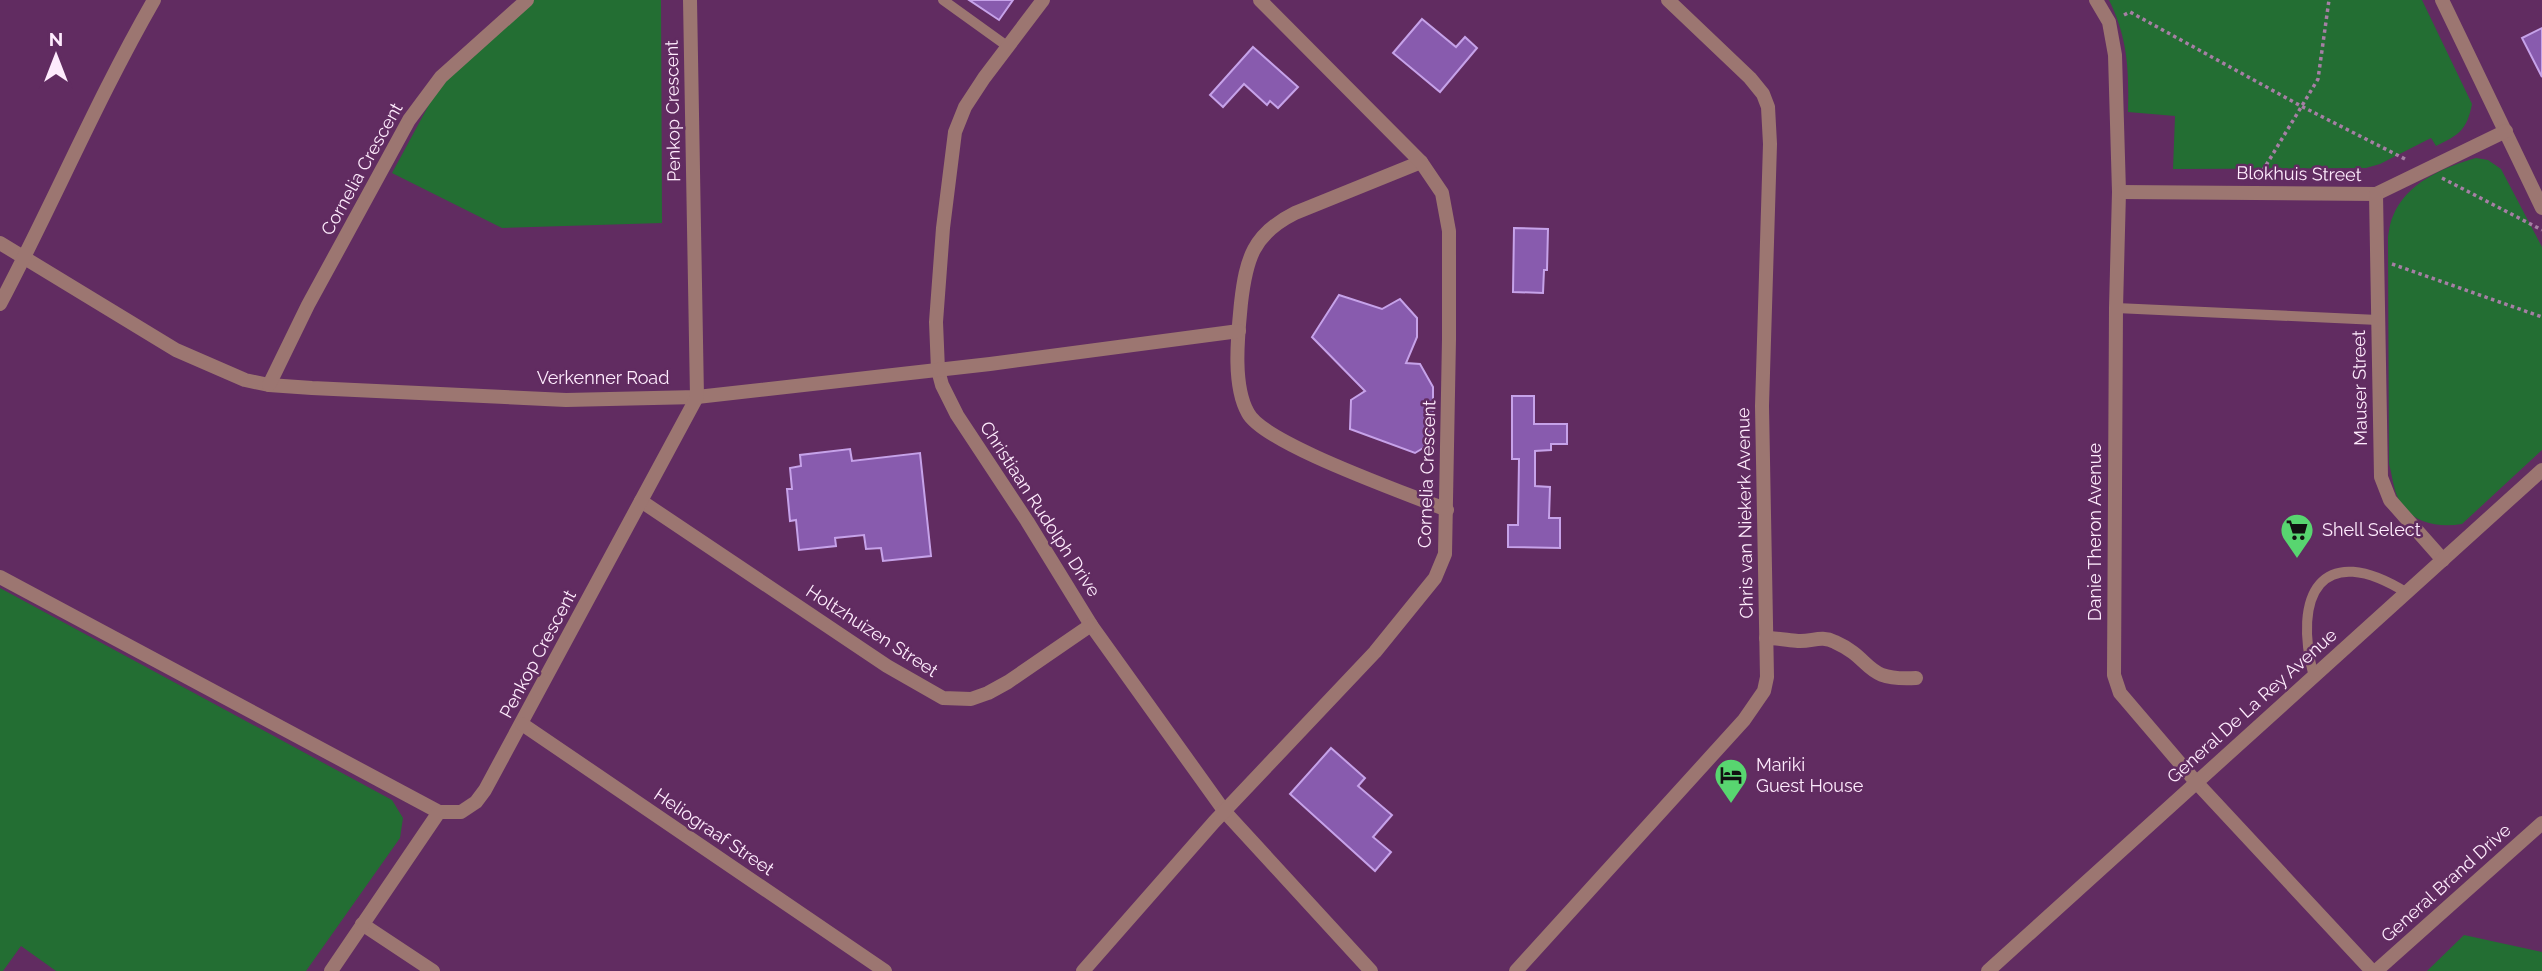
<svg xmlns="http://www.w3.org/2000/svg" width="2542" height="971" viewBox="0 0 2542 971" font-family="Raleway,sans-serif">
  <rect width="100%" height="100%" fill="#612c61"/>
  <!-- green -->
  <g fill="#236e33">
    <path d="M 532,0 L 661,0 L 662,223 L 502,228 L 392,173 L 438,88 Z"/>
    <path d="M 2109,0 L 2422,0 L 2472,104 C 2467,130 2459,135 2436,146 L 2431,138 L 2380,164 L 2366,168 L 2173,169 L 2175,116 L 2128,112 C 2129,70 2128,39 2109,0 Z"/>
    <path d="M 2476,158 L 2488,160 L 2501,169 L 2542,247 L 2542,450 L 2462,524 C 2436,528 2409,523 2397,496 C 2393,486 2392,474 2389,464 L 2388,237 C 2389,231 2390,222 2393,216 C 2406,183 2444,167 2476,158 Z"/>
    <path d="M 0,588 L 392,800 L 403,818 L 400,838 L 306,971 L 56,971 L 21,946 L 3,971 L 0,971 Z"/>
    <path d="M 2464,935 L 2542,952 L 2542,971 L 2427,971 Z"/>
  </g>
  <!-- building -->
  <g fill="#885bae" stroke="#c6a2e9" stroke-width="2">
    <path d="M 969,0 L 1013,0 L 999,20 Z"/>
    <path d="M 1422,19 L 1456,47 L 1465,37 L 1477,48 L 1440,92 L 1393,53 Z"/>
    <path d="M 2542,28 L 2542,77 L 2522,38 Z"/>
    <path d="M 1253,47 L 1298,87 L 1278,108 L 1270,101 L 1267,105 L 1244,84 L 1223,107 L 1210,95 Z"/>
    <path d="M 1514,228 L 1548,229 L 1547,270 L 1544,270 L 1543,293 L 1513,292 Z"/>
    <path d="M 1339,295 L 1382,309 L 1400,299 L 1417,318 L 1417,337 L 1406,363 L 1420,364 L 1433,387 L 1433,442 L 1415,453 L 1350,429 L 1351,400 L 1365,391 L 1312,337 Z"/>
    <path d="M 1512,396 L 1534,396 L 1534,424 L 1567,424 L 1567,444 L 1551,444 L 1551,450 L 1535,451 L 1535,486 L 1550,487 L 1549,518 L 1560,518 L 1560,548 L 1508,547 L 1508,525 L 1518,525 L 1519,459 L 1512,459 Z"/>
    <path d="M 850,449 L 852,461 L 920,453 L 931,556 L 883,561 L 881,548 L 866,549 L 864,535 L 835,538 L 836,546 L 799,550 L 796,520 L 790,521 L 787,489 L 792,489 L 790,468 L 801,466 L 800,455 Z"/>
    <path d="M 1331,748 L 1365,778 L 1358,786 L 1392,815 L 1373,837 L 1391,852 L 1375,871 L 1290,794 Z"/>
  </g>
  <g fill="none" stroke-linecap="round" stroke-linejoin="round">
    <!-- path -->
    <g stroke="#a67fa5" stroke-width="3.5" stroke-dasharray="3.5 3.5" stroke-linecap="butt">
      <path d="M 2124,15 L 2130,12 L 2301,106 L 2407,160"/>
      <path d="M 2259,177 L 2318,79 L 2329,0"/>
      <path d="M 2442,178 L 2542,230"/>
      <path d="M 2392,264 L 2542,317"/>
    </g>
    <!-- service -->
    <g stroke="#9c7671" stroke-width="10">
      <path d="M 943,0 L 1007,46"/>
      <path d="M 2116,308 L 2378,320"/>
      <path d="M 2314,677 C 2292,595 2321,539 2407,593"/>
    </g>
    <!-- minor -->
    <g stroke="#9c7671" stroke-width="14">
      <path d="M 1043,0 L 984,78 L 965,107 L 955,132 L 943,228 L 936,322 L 938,370 L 942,385 L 957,415 L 1027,521 L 1091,625 L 1225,812 L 1371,971"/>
      <path d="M 2096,0 L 2109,22 L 2115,55 L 2119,192 L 2116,308 L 2114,675 L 2120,693 L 2196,782 L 2372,971"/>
      <path d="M 2442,0 L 2542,208"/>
      <path d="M 1421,162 L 1295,213 C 1253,234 1246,259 1241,303 C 1238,334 1232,385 1248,413 C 1264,444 1409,494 1447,510"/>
      <path d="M 2119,192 L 2376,194 L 2506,131"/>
      <path d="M 2376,194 L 2381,477 L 2390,500 L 2443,560"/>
      <path d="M 0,243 L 176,350 L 245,380 L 269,385 L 312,388 L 566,400 L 697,397 L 990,364 L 1239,331"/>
      <path d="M 0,304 C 53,204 97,99 154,0"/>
      <path d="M 269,385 L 308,305 L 409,120 L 441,77 L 527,0"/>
      <path d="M 641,501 L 887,666 L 943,698 L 971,699 L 988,693 L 1008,682 L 1091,625"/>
      <path d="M 0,577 L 439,812 L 461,812 L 476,802 L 485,790 L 697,397 L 690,0"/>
      <path d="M 1766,638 C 1777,638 1787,640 1798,641 C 1812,642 1821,635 1835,642 C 1875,660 1862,681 1916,678"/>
      <path d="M 522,724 L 885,971"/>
      <path d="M 362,924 L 433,971"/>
      <path d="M 331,971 L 439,812"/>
      <path d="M 1083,971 L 1214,822 L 1375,652 L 1435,578 L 1445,554 L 1449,339 L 1449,231 L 1442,193 L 1421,162 L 1260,0"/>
      <path d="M 1516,971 L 1744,720 L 1764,691 L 1767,677 L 1762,406 L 1770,144 L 1768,107 L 1763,94 L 1750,78 L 1668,0"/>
      <path d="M 2376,971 L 2542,823"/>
    </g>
    <!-- tertiary -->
    <path stroke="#9c7671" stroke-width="14" d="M 1988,971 L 2542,470"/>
  </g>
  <!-- icons -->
  <defs>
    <symbol id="supermarket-pin" viewBox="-11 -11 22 30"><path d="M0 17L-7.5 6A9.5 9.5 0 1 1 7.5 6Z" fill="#58d570" stroke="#612c61"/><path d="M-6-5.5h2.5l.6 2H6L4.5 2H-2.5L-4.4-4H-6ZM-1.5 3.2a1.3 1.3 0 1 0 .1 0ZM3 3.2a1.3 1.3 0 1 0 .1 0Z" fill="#111"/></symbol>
    <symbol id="hotel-pin" viewBox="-11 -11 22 30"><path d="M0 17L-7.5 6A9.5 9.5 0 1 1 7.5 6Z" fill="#58d570" stroke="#612c61"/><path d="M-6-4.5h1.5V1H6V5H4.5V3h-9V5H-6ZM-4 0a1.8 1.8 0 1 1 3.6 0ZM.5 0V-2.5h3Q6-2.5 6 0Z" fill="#111"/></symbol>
  </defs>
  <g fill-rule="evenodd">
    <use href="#supermarket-pin" x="2278" y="511" width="38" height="52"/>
    <use href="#hotel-pin" x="1712" y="756" width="38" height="52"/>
  </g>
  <g text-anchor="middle" stroke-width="5" stroke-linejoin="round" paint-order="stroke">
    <!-- street labels -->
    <g font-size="18" fill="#feebfd" stroke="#612c61">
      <text transform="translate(673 111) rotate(-91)" y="6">Penkop Crescent</text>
      <text transform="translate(362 169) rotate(-61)" y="6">Cornelia Crescent</text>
      <text transform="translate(2299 174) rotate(1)" y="6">Blokhuis Street</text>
      <text x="603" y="384">Verkenner Road</text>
      <text transform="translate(2360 388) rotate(-91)" y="6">Mauser Street</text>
      <text transform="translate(1427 474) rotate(-88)" y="6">Cornelia Crescent</text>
      <text transform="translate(1040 509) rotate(57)" y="6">Christiaan Rudolph Drive</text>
      <text transform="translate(1745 513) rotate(-91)" y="6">Chris van Niekerk Avenue</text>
      <text transform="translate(2095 532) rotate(-90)" y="6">Danie Theron Avenue</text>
      <text transform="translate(872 631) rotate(33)" y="6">Holtzhuizen Street</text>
      <text transform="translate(538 654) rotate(-62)" y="6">Penkop Crescent</text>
      <text transform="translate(2252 706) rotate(-42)" y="6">General De La Rey Avenue</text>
      <text transform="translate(714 832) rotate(34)" y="6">Heliograaf Street</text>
      <text transform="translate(2446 883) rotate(-42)" y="6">General Brand Drive</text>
    </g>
    <!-- poi labels -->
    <g font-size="18" fill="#feebfd" stroke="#612c61" text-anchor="start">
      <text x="2322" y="536">Shell Select</text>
      <text x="1756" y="771">Mariki<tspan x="1756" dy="21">Guest House</tspan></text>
    </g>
  </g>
  <!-- north arrow -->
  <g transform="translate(56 56)" stroke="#612c61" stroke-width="5" paint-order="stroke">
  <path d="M0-5L12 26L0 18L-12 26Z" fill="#feebfd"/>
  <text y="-10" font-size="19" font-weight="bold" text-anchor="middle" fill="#feebfd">N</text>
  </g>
</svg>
